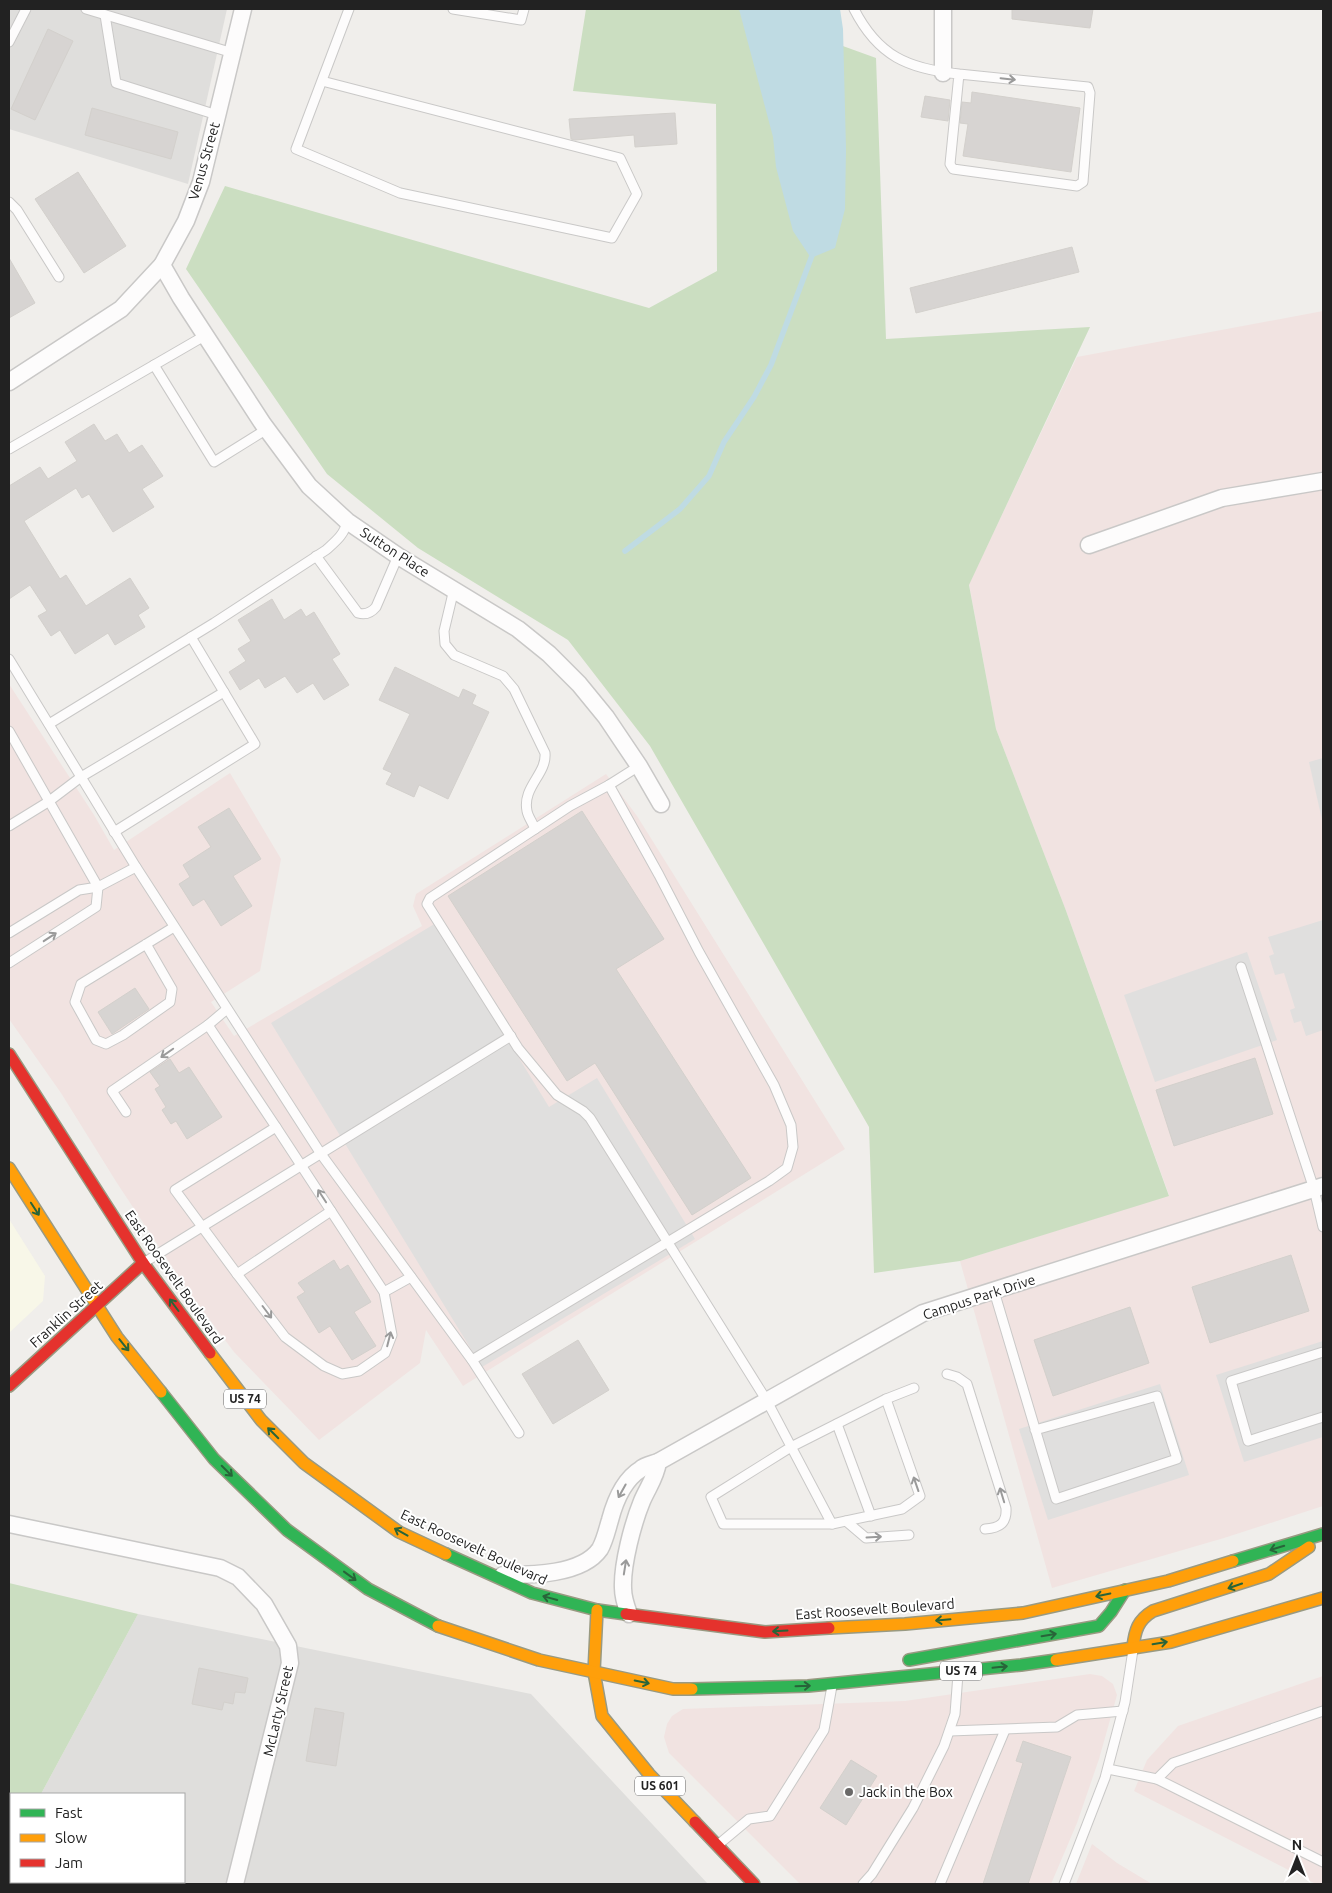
<svg xmlns="http://www.w3.org/2000/svg" width="1332" height="1893" viewBox="0 0 1332 1893" font-family="Ubuntu,sans-serif">
  <rect width="100%" height="100%" fill="#f0eeeb"/>
  <!-- residential -->
  <g fill="#dfdedc">
    <path d="M 9,9 L 227,9 L 188,184 L 9,129 Z"/>
    <path d="M 138,1614 L 531,1694 L 708,1884 L 9,1884 L 9,1854 L 11,1849 L 11,1882 L 184,1882 L 184,1794 L 41,1794 Z"/>
  </g>
  <!-- commercial -->
  <g fill="#f1e3e1">
    <path d="M 1323,311 L 1323,1506 L 1224,1538 L 1052,1588 L 960,1261 L 1169,1195 L 1065,908 L 996,729 L 969,584 L 1077,357 Z"/>
    <path d="M 9,684 L 94,815 L 114,850 L 230,773 L 281,859 L 260,971 L 211,1002 L 234,1036 L 422,926 L 413,906 L 416,894 L 606,774 L 637,816 L 845,1149 L 463,1386 L 426,1330 L 420,1363 L 319,1440 L 234,1352 L 189,1292 L 117,1183 L 61,1093 L 9,1019 Z"/>
    <path d="M 1090,1674 L 1102,1676 L 1113,1684 L 1117,1695 L 1099,1759 L 1077,1823 L 1051,1884 L 800,1884 L 669,1753 L 664,1737 L 667,1724 L 672,1716 L 683,1709 L 905,1701 Z"/>
    <path d="M 1323,1676 L 1323,1884 L 1316,1884 L 1134,1791 L 1147,1760 L 1178,1726 Z"/>
    <path d="M 1092,1844 L 1117,1863 L 1152,1884 L 1076,1884 Z"/>
  </g>
  <!-- education -->
  <path fill="#f8f7e8" d="M 9,1219 L 45,1276 L 43,1301 L 9,1333 Z"/>
  <!-- forest -->
  <g fill="#cbdec1">
    <path d="M 586,9 L 755,9 L 771,20 L 876,58 L 886,339 L 1090,327 L 969,585 L 996,729 L 1065,908 L 1169,1196 L 960,1261 L 874,1273 L 869,1127 L 650,746 L 568,640 L 418,548 L 327,474 L 186,269 L 225,186 L 649,308 L 717,271 L 716,104 L 573,91 Z"/>
    <path d="M 9,1583 L 138,1614 L 41,1794 L 11,1794 L 11,1849 L 9,1854 Z"/>
  </g>
  <!-- parking -->
  <g fill="#e0dfde">
    <path d="M 1323,758 L 1323,824 L 1309,762 Z"/>
    <path d="M 1323,920 L 1323,1030 L 1306,1036 L 1301,1021 L 1294,1023 L 1290,1010 L 1295,1008 L 1284,973 L 1275,975 L 1269,956 L 1274,954 L 1268,937 Z"/>
    <path d="M 436,923 L 549,1107 L 597,1078 L 695,1239 L 482,1367 L 271,1023 Z"/>
    <path d="M 1247,952 L 1277,1040 L 1155,1082 L 1124,995 Z"/>
    <path d="M 1323,1341 L 1323,1437 L 1244,1462 L 1216,1375 Z"/>
    <path d="M 1160,1384 L 1189,1475 L 1048,1520 L 1019,1429 Z"/>
  </g>
  <!-- water -->
  <path fill="#bfdbe3" d="M 739,9 L 840,9 L 843,29 L 846,149 L 845,209 L 835,248 L 811,258 L 793,231 L 776,167 L 773,137 Z"/>
  <g fill="none" stroke-linecap="round" stroke-linejoin="round">
    <!-- stream -->
    <path stroke="#bfdbe3" stroke-width="5.5" d="M 625,551 L 680,509 L 709,476 L 724,442 L 754,397 L 771,365 L 813,253"/>
  </g>
  <!-- building -->
  <g fill="#d7d4d2" stroke="#d3d0cc">
    <path d="M 1012,9 L 1093,9 L 1090,28 L 1012,19 Z"/>
    <path d="M 48,29 L 73,41 L 35,120 L 11,109 Z"/>
    <path d="M 972,92 L 1080,108 L 1071,172 L 963,156 L 968,124 L 960,123 L 962,102 L 971,103 Z"/>
    <path d="M 925,96 L 950,100 L 948,121 L 921,117 Z"/>
    <path d="M 92,108 L 178,132 L 171,159 L 85,135 Z"/>
    <path d="M 675,113 L 677,144 L 635,147 L 634,135 L 575,140 L 571,139 L 569,119 Z"/>
    <path d="M 78,172 L 126,246 L 84,273 L 35,199 Z"/>
    <path d="M 1072,247 L 1079,272 L 916,313 L 910,288 Z"/>
    <path d="M 9,258 L 35,303 L 9,318 Z"/>
    <path d="M 94,424 L 105,441 L 117,434 L 129,453 L 142,445 L 163,476 L 142,489 L 154,507 L 113,532 L 89,494 L 82,498 L 76,488 L 24,521 L 60,579 L 66,575 L 86,606 L 130,578 L 149,608 L 138,615 L 145,627 L 115,645 L 108,633 L 75,654 L 60,630 L 51,636 L 38,616 L 47,611 L 30,585 L 9,599 L 9,486 L 40,467 L 48,479 L 77,461 L 65,442 Z"/>
    <path d="M 272,599 L 284,620 L 301,609 L 306,617 L 314,612 L 340,654 L 332,659 L 349,685 L 324,700 L 313,683 L 297,693 L 285,676 L 265,688 L 259,678 L 240,690 L 229,672 L 246,661 L 238,649 L 251,641 L 238,620 Z"/>
    <path d="M 395,667 L 459,698 L 463,689 L 476,695 L 472,704 L 489,712 L 448,799 L 419,785 L 414,797 L 386,784 L 392,773 L 383,769 L 410,714 L 379,700 Z"/>
    <path d="M 229,808 L 261,859 L 233,876 L 252,906 L 221,926 L 204,899 L 193,906 L 179,884 L 190,877 L 183,865 L 211,847 L 198,827 Z"/>
    <path d="M 582,811 L 664,939 L 616,969 L 751,1178 L 692,1215 L 595,1063 L 567,1081 L 448,896 Z"/>
    <path d="M 135,988 L 149,1009 L 112,1034 L 98,1012 Z"/>
    <path d="M 1255,1058 L 1273,1114 L 1174,1146 L 1156,1090 Z"/>
    <path d="M 170,1059 L 179,1073 L 189,1067 L 222,1117 L 187,1139 L 176,1121 L 171,1124 L 162,1110 L 166,1107 L 155,1089 L 160,1086 L 150,1072 Z"/>
    <path d="M 1291,1255 L 1309,1311 L 1210,1343 L 1192,1287 Z"/>
    <path d="M 334,1260 L 340,1270 L 348,1265 L 371,1302 L 354,1312 L 376,1346 L 352,1360 L 330,1326 L 319,1333 L 297,1297 L 305,1292 L 298,1283 Z"/>
    <path d="M 1130,1307 L 1149,1363 L 1053,1396 L 1034,1340 Z"/>
    <path d="M 578,1340 L 609,1390 L 553,1424 L 522,1374 Z"/>
    <path d="M 199,1668 L 248,1678 L 245,1693 L 235,1692 L 233,1704 L 224,1702 L 222,1710 L 192,1704 Z"/>
    <path d="M 315,1708 L 344,1713 L 336,1766 L 306,1761 Z"/>
    <path d="M 1023,1741 L 1071,1757 L 1028,1884 L 983,1884 L 1023,1763 L 1016,1761 Z"/>
    <path d="M 851,1760 L 877,1776 L 846,1825 L 820,1808 Z"/>
  </g>
  <g fill="none" stroke-linecap="round" stroke-linejoin="round">
    <defs>
      <g id="lane">
        <path d="M 86,9 L 233,53"/>
        <path d="M 453,9 L 521,20 L 524,9"/>
        <path d="M 854,9 C 878,56 908,69 959,74 L 1088,87 L 1090,93 L 1083,182 L 1077,186 L 953,169 L 950,164 L 959,74"/>
        <path d="M 105,15 L 116,83 L 217,115"/>
        <path d="M 9,42 L 26,9"/>
        <path d="M 322,81 L 620,158 L 637,194 L 612,238 L 400,193 L 296,149 L 349,9"/>
        <path d="M 9,202 L 17,210 L 59,277"/>
        <path d="M 154,365 L 214,462 L 267,429"/>
        <path d="M 9,449 L 206,335"/>
        <path d="M 316,556 L 358,613 C 365,615 371,613 376,607 L 398,556"/>
        <path d="M 454,589 L 444,631 L 445,644 L 454,655 L 503,676 L 514,689 L 545,753 C 547,774 522,787 527,811 C 528,817 533,823 535,829"/>
        <path d="M 9,659 L 136,867 L 321,1154 L 472,1360 L 519,1433"/>
        <path d="M 49,724 L 214,623 L 326,550 C 336,541 345,534 347,521"/>
        <path d="M 9,731 L 98,887 L 96,907 L 9,963"/>
        <path d="M 639,766 L 609,785 L 570,806 L 430,898 L 427,904 L 518,1048 L 557,1095 L 583,1111 L 590,1118 L 767,1401 L 832,1524 L 723,1524 L 711,1497 L 791,1447 L 886,1399 L 914,1388"/>
        <path d="M 9,826 L 48,802 L 81,777 L 224,692"/>
        <path d="M 114,832 L 255,744 L 191,637"/>
        <path d="M 9,933 L 79,890 L 98,887 L 136,867"/>
        <path d="M 146,944 L 172,989 L 170,1002 L 123,1035 L 106,1044 L 96,1040 L 75,1002 L 81,984 L 174,927"/>
        <path d="M 1241,967 L 1314,1189 L 1323,1227"/>
        <path d="M 227,1009 L 208,1025 L 276,1127 L 175,1190 L 237,1274 L 331,1211"/>
        <path d="M 126,1112 L 112,1091 L 208,1025"/>
        <path d="M 145,1262 L 511,1036"/>
        <path d="M 237,1274 L 285,1337 L 324,1366 L 342,1374 L 359,1371 L 385,1353 L 392,1335 L 384,1292 L 276,1127"/>
        <path d="M 994,1291 L 1056,1499 L 1177,1459 L 1157,1396 L 1035,1430"/>
        <path d="M 384,1292 L 411,1277"/>
        <path d="M 1323,1352 L 1231,1381 L 1248,1441 L 1323,1417"/>
        <path d="M 472,1360 L 769,1181 L 787,1168 L 793,1147 L 791,1125 L 774,1085 L 699,952 L 659,875 L 609,785"/>
        <path d="M 947,1374 L 957,1377 L 967,1384 L 1006,1508 C 1007,1523 1000,1528 985,1529"/>
        <path d="M 837,1424 L 871,1516"/>
        <path d="M 846,1521 L 866,1538 L 909,1535"/>
        <path d="M 832,1524 L 902,1509 L 920,1496 L 886,1399"/>
        <path d="M 950,1731 L 1057,1727 L 1077,1715 L 1123,1711"/>
        <path d="M 1108,1769 L 1157,1779 L 1323,1862"/>
        <path d="M 1157,1779 L 1173,1763 L 1323,1711"/>
        <path d="M 719,1844 L 749,1819 L 770,1816 L 824,1730 L 832,1686"/>
        <path d="M 863,1884 L 872,1874 L 913,1808 L 944,1746 L 955,1714 L 958,1674"/>
        <path d="M 940,1884 L 1005,1730"/>
        <path d="M 1064,1884 L 1105,1778 L 1125,1702 L 1133,1650"/>
      </g>
      <g id="street">
        <path d="M 943,9 L 943,73"/>
        <path d="M 162,265 L 181,298 L 263,424 L 309,486 L 347,521 L 398,556 L 518,629 L 549,654 L 579,684 L 606,717 L 639,766 L 661,804"/>
        <path d="M 9,382 L 121,309 L 162,265 L 186,221 L 201,182 L 243,9"/>
        <path d="M 1089,545 L 1222,498 L 1323,481"/>
        <path d="M 9,1524 L 220,1568 L 238,1577 L 264,1604 L 288,1646 L 290,1663 L 235,1884"/>
        <path d="M 503,1575 C 531,1575 582,1575 600,1549 C 605,1540 607,1530 610,1520 C 615,1501 623,1480 641,1469 C 645,1465 653,1464 658,1462 L 923,1313 L 1323,1186"/>
        <path d="M 629,1614 C 626,1606 623,1597 623,1588 C 622,1564 633,1523 642,1501 C 648,1487 656,1477 658,1462"/>
      </g>
      <g id="fast">
        <path d="M 161,1392 L 214,1459 L 287,1530 L 368,1589 L 438,1626"/>
        <path d="M 446,1554 L 532,1593 L 597,1610 L 626,1614"/>
        <path d="M 1233,1561 L 1323,1534"/>
        <path d="M 909,1660 L 1099,1626 L 1111,1612 L 1125,1590"/>
        <path d="M 692,1689 L 808,1686 L 1021,1665 L 1056,1660"/>
      </g>
      <g id="slow">
        <path d="M 9,1168 L 117,1337 L 161,1392"/>
        <path d="M 210,1353 L 261,1420 L 304,1463 L 399,1532 L 446,1554"/>
        <path d="M 597,1610 L 594,1672 L 602,1716 L 649,1774 L 695,1822"/>
        <path d="M 438,1626 L 539,1660 L 673,1689 L 692,1689"/>
        <path d="M 829,1628 L 905,1624 L 1023,1613 L 1168,1581 L 1233,1561"/>
        <path d="M 1133,1647 C 1135,1630 1138,1620 1153,1611 L 1269,1574 L 1309,1547"/>
        <path d="M 1056,1660 L 1171,1642 L 1323,1598"/>
      </g>
      <g id="jam">
        <path d="M 9,1054 L 143,1263 L 210,1353"/>
        <path d="M 9,1386 L 143,1263"/>
        <path d="M 626,1614 L 765,1632 L 829,1628"/>
        <path d="M 695,1822 L 754,1884"/>
      </g>
    </defs>
    <!-- lane casing -->
    <use href="#lane" stroke="#c9c8c7" stroke-width="11"/>
    <!-- street casing -->
    <use href="#street" stroke="#c9c8c7" stroke-width="19"/>
    <!-- fast casing -->
    <use href="#fast" stroke="#999a82" stroke-width="14"/>
    <!-- slow casing -->
    <use href="#slow" stroke="#999a82" stroke-width="14"/>
    <!-- jam casing -->
    <use href="#jam" stroke="#999a82" stroke-width="14"/>
    <!-- lane -->
    <use href="#lane" stroke="#fdfcfc" stroke-width="9"/>
    <!-- street -->
    <use href="#street" stroke="#fdfcfc" stroke-width="16"/>
    <!-- fast -->
    <use href="#fast" stroke="#30b455" stroke-width="11"/>
    <!-- slow -->
    <use href="#slow" stroke="#ff9f0a" stroke-width="11"/>
    <!-- jam -->
    <use href="#jam" stroke="#e5322d" stroke-width="11"/>
  </g>
  <!-- one-way arrows -->
  <defs><path id="oneway-shaft" d="M-6 0H5M1.5-3L5.5 0L1.5 3" fill="none" stroke-width="1.6" stroke-linecap="round" stroke-linejoin="round" transform="scale(1.25)"/></defs>
  <g stroke="#9a9a9a">
    <use href="#oneway-shaft" transform="translate(1008 79) rotate(6)"/>
    <use href="#oneway-shaft" transform="translate(50 937) rotate(-33)"/>
    <use href="#oneway-shaft" transform="translate(167 1053) rotate(145)"/>
    <use href="#oneway-shaft" transform="translate(322 1196) rotate(-123)"/>
    <use href="#oneway-shaft" transform="translate(267 1312) rotate(53)"/>
    <use href="#oneway-shaft" transform="translate(389 1339) rotate(-76)"/>
    <use href="#oneway-shaft" transform="translate(916 1484) rotate(-109)"/>
    <use href="#oneway-shaft" transform="translate(622 1491) rotate(119)"/>
    <use href="#oneway-shaft" transform="translate(1002 1495) rotate(-107)"/>
    <use href="#oneway-shaft" transform="translate(874 1537) rotate(-3)"/>
    <use href="#oneway-shaft" transform="translate(625 1567) rotate(-81)"/>
  </g>
  <g stroke="#286439">
    <use href="#oneway-shaft" transform="translate(35 1209) rotate(57)"/>
    <use href="#oneway-shaft" transform="translate(174 1305) rotate(-127)"/>
    <use href="#oneway-shaft" transform="translate(124 1345) rotate(51)"/>
    <use href="#oneway-shaft" transform="translate(273 1433) rotate(-135)"/>
    <use href="#oneway-shaft" transform="translate(227 1471) rotate(45)"/>
    <use href="#oneway-shaft" transform="translate(401 1532) rotate(-151)"/>
    <use href="#oneway-shaft" transform="translate(1277 1548) rotate(163)"/>
    <use href="#oneway-shaft" transform="translate(350 1576) rotate(36)"/>
    <use href="#oneway-shaft" transform="translate(1235 1586) rotate(161)"/>
    <use href="#oneway-shaft" transform="translate(1103 1595) rotate(168)"/>
    <use href="#oneway-shaft" transform="translate(550 1598) rotate(-165)"/>
    <use href="#oneway-shaft" transform="translate(943 1620) rotate(175)"/>
    <use href="#oneway-shaft" transform="translate(780 1631) rotate(177)"/>
    <use href="#oneway-shaft" transform="translate(1049 1635) rotate(-9)"/>
    <use href="#oneway-shaft" transform="translate(1160 1643) rotate(-9)"/>
    <use href="#oneway-shaft" transform="translate(1000 1667) rotate(-6)"/>
    <use href="#oneway-shaft" transform="translate(642 1682) rotate(12)"/>
    <use href="#oneway-shaft" transform="translate(803 1686) rotate(-2)"/>
  </g>
  <!-- markers -->
  <circle fill="#6a6968" stroke="#fff" stroke-width="2" cx="849" cy="1792" r="5"/>
  <g text-anchor="middle" stroke-width="4" stroke-linejoin="round" paint-order="stroke">
    <!-- shield labels -->
    <g fill="#fff" stroke="#646464" stroke-width="1">
      <rect x="224" y="1389.5" width="42" height="19" rx="4"/>
      <rect x="940" y="1661.5" width="42" height="19" rx="4"/>
      <rect x="635" y="1776.5" width="50" height="19" rx="4"/>
    </g>
    <g font-size="12" font-weight="bold" fill="#222">
      <text x="245" y="1403">US 74</text>
      <text x="961" y="1675">US 74</text>
      <text x="660" y="1790">US 601</text>
    </g>
    <!-- street labels -->
    <g font-size="14" fill="#222" stroke="#fff">
      <text transform="translate(204 161) rotate(-74)" y="5">Venus Street</text>
      <text transform="translate(395 552) rotate(33)" y="5">Sutton Place</text>
      <text transform="translate(174 1277) rotate(55)" y="5">East Roosevelt Boulevard</text>
      <text transform="translate(979 1297) rotate(-18)" y="5">Campus Park Drive</text>
      <text transform="translate(66 1314) rotate(-42)" y="5">Franklin Street</text>
      <text transform="translate(474 1547) rotate(25)" y="5">East Roosevelt Boulevard</text>
      <text transform="translate(875 1609) rotate(-4)" y="5">East Roosevelt Boulevard</text>
      <text transform="translate(278 1711) rotate(-77)" y="5">McLarty Street</text>
    </g>
    <!-- poi labels -->
    <g font-size="14" fill="#222" stroke="#fff" text-anchor="start">
      <text x="859" y="1797">Jack in the Box</text>
    </g>
  </g>
  <!-- border -->
  <rect width="1332" height="1893" fill="none" stroke="#222222" stroke-width="20"/>
  <!-- legend -->
  <rect x="10" y="1793" width="175" height="90" fill="#ffffff" stroke="#a7a7a7"/>
  <rect x="20" y="1809" width="25" height="8" fill="#30b455" stroke="#a7a7a7"/>
  <text x="55" y="1818" font-size="15" fill="#222222">Fast</text>
  <rect x="20" y="1834" width="25" height="8" fill="#ff9f0a" stroke="#a7a7a7"/>
  <text x="55" y="1843" font-size="15" fill="#222222">Slow</text>
  <rect x="20" y="1859" width="25" height="8" fill="#e5322d" stroke="#a7a7a7"/>
  <text x="55" y="1868" font-size="15" fill="#222222">Jam</text>
  <!-- north arrow -->
  <g transform="translate(1297 1858)" stroke="#ffffff" stroke-width="4" paint-order="stroke">
  <path d="M0-4L9 19L0 12L-9 19Z" fill="#222222"/>
  <text y="-8" font-size="14" font-weight="bold" text-anchor="middle" fill="#222222">N</text>
  </g>
</svg>
